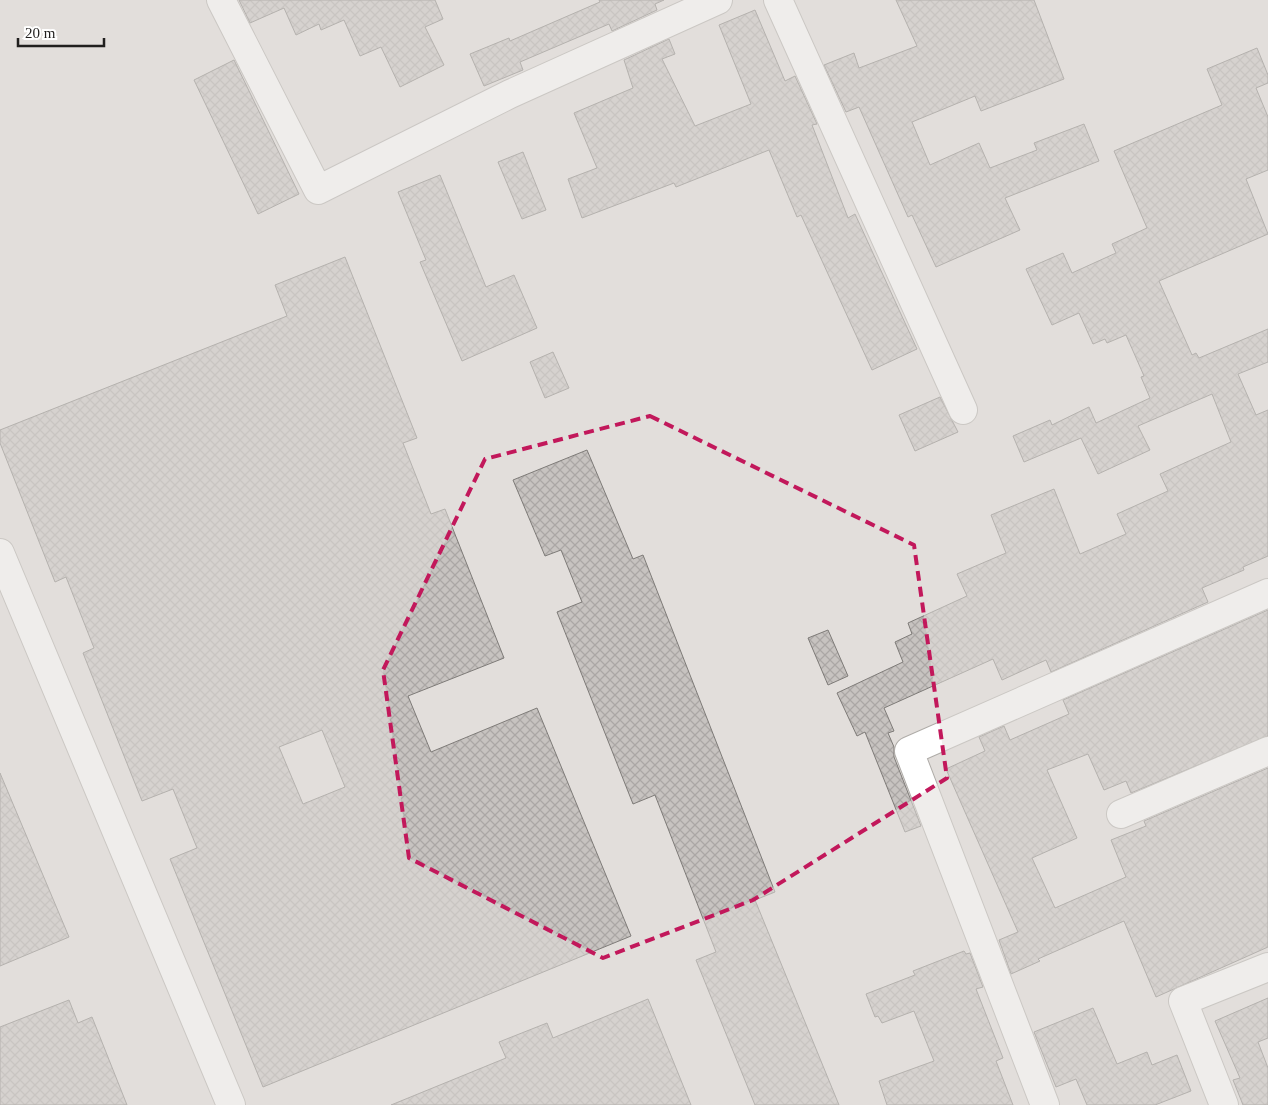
<svg xmlns="http://www.w3.org/2000/svg" width="1268" height="1105" viewBox="0 0 1268 1105" font-family="'Times New Roman',serif">
  <defs>
    <pattern id="building-cross-hatch" width="8" height="8" patternUnits="userSpaceOnUse" patternTransform="scale(1.25)"><rect width="8" height="8" fill="#c7c3c0"/><path d="M0 0l8 8M0 8l8-8" fill="none" stroke="#aba7a5"/></pattern>
  </defs>
  <rect width="100%" height="100%" fill="#e2dedb"/>
  <!-- building -->
  <g fill="url(#building-cross-hatch)" stroke="#7e7b78" fill-rule="evenodd">
    <path d="M 239,0 L 435,0 L 443,19 L 425,27 L 444,65 L 400,87 L 381,47 L 360,56 L 344,20 L 321,30 L 319,24 L 296,35 L 284,8 L 250,23 Z"/>
    <path d="M 599,0 L 664,0 L 655,4 L 657,10 L 612,31 L 609,24 L 520,62 L 523,70 L 484,86 L 470,54 L 509,38 L 510,41 L 600,2 Z"/>
    <path d="M 896,0 L 1034,0 L 1064,79 L 981,111 L 975,96 L 912,122 L 930,165 L 979,143 L 990,168 L 1037,150 L 1034,143 L 1084,124 L 1099,161 L 1005,198 L 1020,230 L 936,267 L 912,215 L 908,217 L 859,107 L 846,112 L 824,65 L 854,53 L 859,68 L 917,46 Z"/>
    <path d="M 755,10 L 785,81 L 795,76 L 817,124 L 812,125 L 848,218 L 855,214 L 917,349 L 872,370 L 801,215 L 797,217 L 769,150 L 676,187 L 674,183 L 582,218 L 568,179 L 597,168 L 574,113 L 633,88 L 624,60 L 669,39 L 675,54 L 662,59 L 695,126 L 751,104 L 719,25 Z"/>
    <path d="M 1257,48 L 1268,75 L 1268,83 L 1256,88 L 1268,117 L 1268,170 L 1246,179 L 1268,234 L 1159,281 L 1192,355 L 1196,353 L 1199,358 L 1268,329 L 1268,362 L 1238,374 L 1256,415 L 1268,410 L 1268,556 L 1243,567 L 1244,570 L 1202,588 L 1208,602 L 1051,672 L 1046,660 L 1002,680 L 993,659 L 884,708 L 894,731 L 888,733 L 894,747 L 894,757 L 921,826 L 905,832 L 865,732 L 857,736 L 837,693 L 903,662 L 895,642 L 912,634 L 908,623 L 967,596 L 957,574 L 1006,553 L 991,515 L 1054,489 L 1080,554 L 1126,534 L 1117,514 L 1168,491 L 1160,474 L 1231,442 L 1212,394 L 1138,426 L 1150,450 L 1098,474 L 1081,438 L 1024,462 L 1013,436 L 1050,420 L 1052,425 L 1089,407 L 1096,423 L 1150,398 L 1141,377 L 1144,376 L 1126,335 L 1107,343 L 1105,339 L 1093,344 L 1079,313 L 1052,325 L 1026,269 L 1063,253 L 1072,273 L 1116,253 L 1112,244 L 1147,228 L 1114,151 L 1222,105 L 1207,69 Z"/>
    <path d="M 234,60 L 299,194 L 258,214 L 194,80 Z"/>
    <path d="M 523,152 L 546,210 L 522,219 L 498,162 Z"/>
    <path d="M 440,175 L 486,287 L 514,275 L 537,328 L 462,361 L 420,262 L 426,260 L 398,192 Z"/>
    <path d="M 345,257 L 417,438 L 403,443 L 431,514 L 445,509 L 504,658 L 408,696 L 431,752 L 537,708 L 631,936 L 263,1087 L 170,859 L 197,848 L 173,789 L 142,801 L 83,653 L 94,648 L 66,577 L 55,582 L 0,443 L 0,430 L 287,316 L 275,285 ZM 322,730 L 345,787 L 303,804 L 279,747 Z"/>
    <path d="M 553,352 L 569,388 L 545,398 L 530,362 Z"/>
    <path d="M 940,397 L 958,432 L 915,451 L 899,415 Z"/>
    <path d="M 587,450 L 633,559 L 643,555 L 775,892 L 755,900 L 839,1105 L 755,1105 L 696,960 L 716,952 L 655,795 L 633,804 L 557,612 L 582,602 L 561,550 L 545,556 L 513,480 Z"/>
    <path d="M 1268,610 L 1268,736 L 1131,793 L 1126,781 L 1104,790 L 1088,754 L 1047,770 L 1077,838 L 1032,858 L 1055,908 L 1126,877 L 1111,840 L 1146,826 L 1144,821 L 1268,768 L 1268,947 L 1156,997 L 1124,921 L 1038,959 L 1040,961 L 1011,974 L 999,940 L 1018,932 L 946,769 L 985,751 L 979,737 L 1004,726 L 1010,740 L 1069,714 L 1063,700 Z"/>
    <path d="M 828,630 L 848,676 L 828,685 L 808,638 Z"/>
    <path d="M 0,773 L 69,937 L 0,966 Z"/>
    <path d="M 964,951 L 966,954 L 970,953 L 983,987 L 976,989 L 1003,1058 L 996,1061 L 1013,1105 L 887,1105 L 879,1081 L 934,1061 L 914,1011 L 882,1023 L 878,1016 L 875,1017 L 866,994 L 915,975 L 913,971 Z"/>
    <path d="M 1268,998 L 1268,1038 L 1258,1042 L 1268,1068 L 1268,1105 L 1243,1105 L 1233,1080 L 1240,1078 L 1215,1021 Z"/>
    <path d="M 648,999 L 691,1105 L 391,1105 L 506,1058 L 499,1042 L 547,1023 L 553,1038 Z"/>
    <path d="M 69,1000 L 78,1023 L 92,1017 L 127,1105 L 0,1105 L 0,1027 Z"/>
    <path d="M 1093,1008 L 1117,1064 L 1147,1052 L 1152,1065 L 1177,1055 L 1191,1091 L 1155,1105 L 1087,1105 L 1076,1079 L 1056,1087 L 1034,1032 Z"/>
  </g>
  <g fill="none" stroke-linecap="round" stroke-linejoin="round">
    <defs>
      <g id="minor">
        <path d="M 221,0 L 318,190 L 510,94 L 718,0"/>
        <path d="M 778,0 L 963,410"/>
        <path d="M 0,553 L 231,1105"/>
        <path d="M 1121,814 L 1268,751"/>
        <path d="M 1045,1105 L 909,751 L 1268,593"/>
        <path d="M 1224,1105 L 1183,1001 L 1268,967"/>
      </g>
    </defs>
    <!-- minor casing -->
    <use href="#minor" stroke="#afaca8" stroke-width="30"/>
    <!-- minor -->
    <use href="#minor" stroke="#fff" stroke-width="28"/>
  </g>
  <!-- marked area -->
  <path d="M0 0H1268V1105H0ZM 650,416 L 914,545 L 947,778 L 753,900 L 603,958 L 409,858 L 383,670 L 485,459 Z" fill="#e2dedb" fill-opacity=".55" fill-rule="evenodd"/>
  <path fill="none" stroke="#c2185b" stroke-width="4" stroke-dasharray="10 6" stroke-linejoin="round" d="M 650,416 L 914,545 L 947,778 L 753,900 L 603,958 L 409,858 L 383,670 L 485,459 Z"/>
  <!-- scale -->
  <path d="M18 38v8h86v-8" fill="none" stroke="#211f1e" stroke-width="2.5"/>
  <text x="25" y="38" font-size="15" fill="#211f1e" stroke="#ffffff" stroke-width="4" paint-order="stroke">20 m</text>
</svg>
